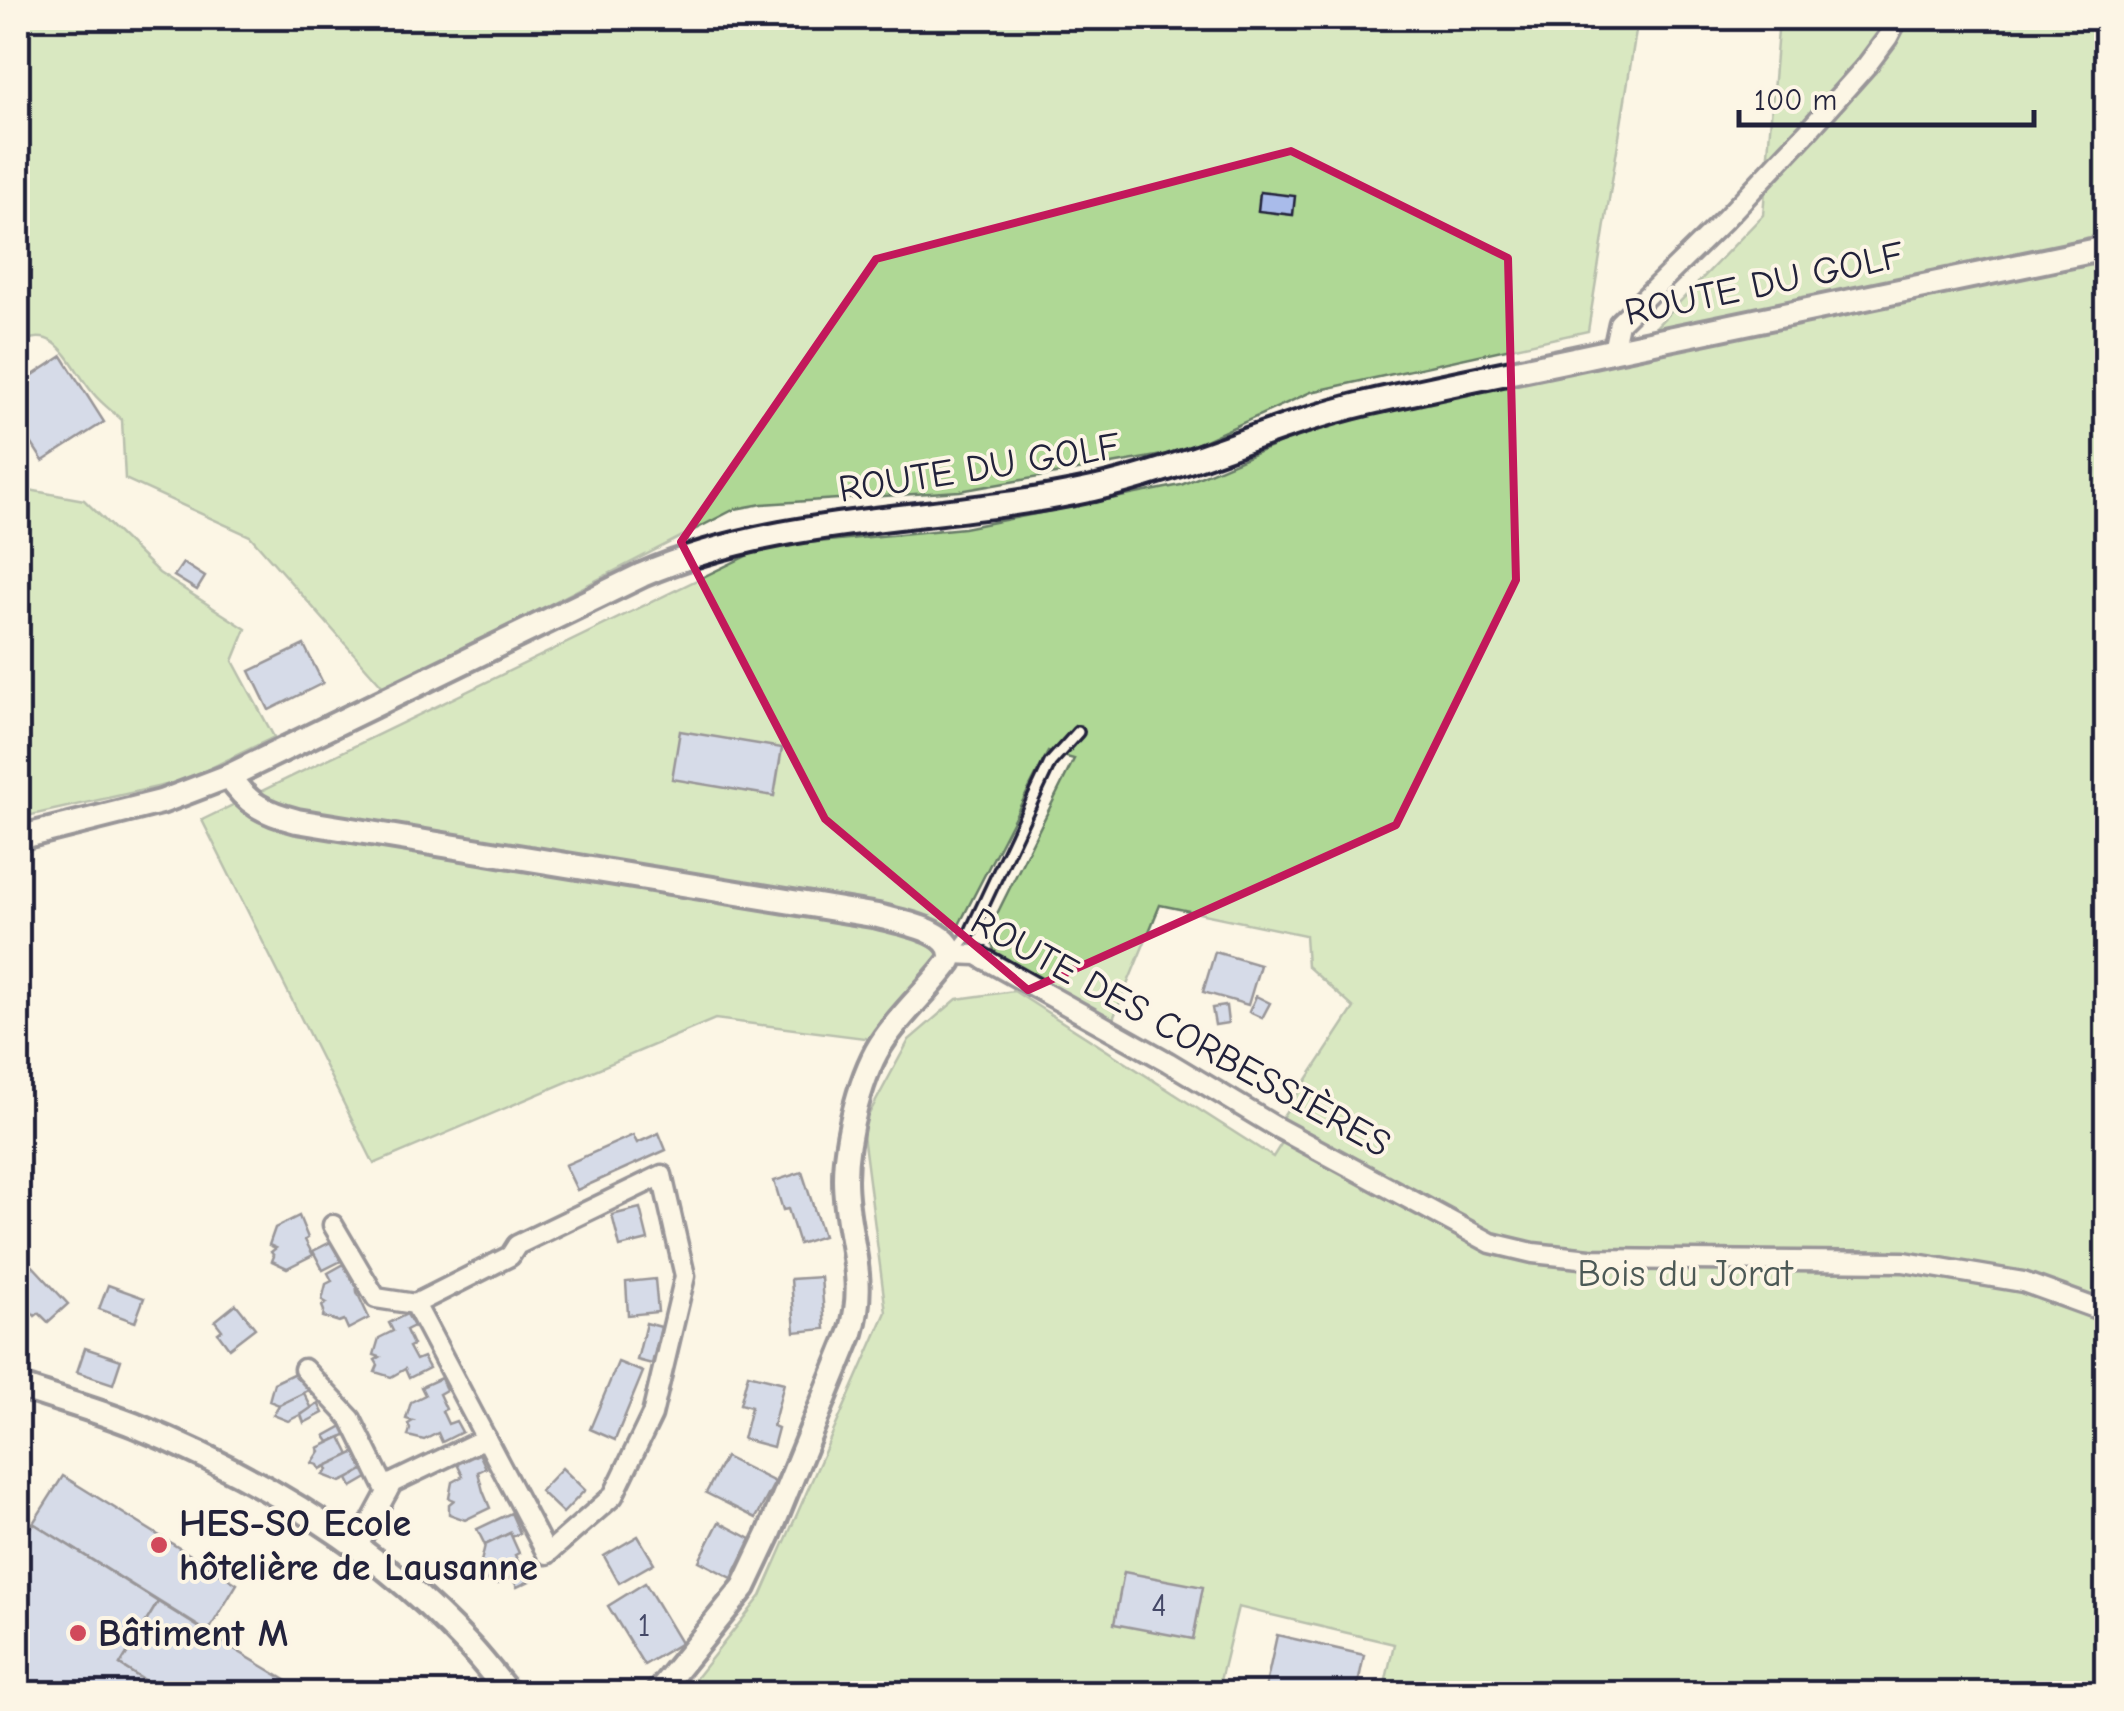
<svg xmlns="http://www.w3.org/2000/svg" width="2124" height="1711" viewBox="0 0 2124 1711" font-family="'Comic Neue',sans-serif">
  <rect width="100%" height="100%" fill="#fcf5e5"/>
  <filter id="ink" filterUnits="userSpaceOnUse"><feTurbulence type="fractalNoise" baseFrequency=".01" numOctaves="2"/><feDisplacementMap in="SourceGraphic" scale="20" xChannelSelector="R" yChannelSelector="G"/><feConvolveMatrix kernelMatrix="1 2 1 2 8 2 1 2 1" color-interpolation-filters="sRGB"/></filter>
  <g filter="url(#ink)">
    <!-- green -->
    <g fill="#afd895" stroke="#687d68" stroke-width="2.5">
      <path d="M 18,18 L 1638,18 L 1588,331 L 1311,392 L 1179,452 L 960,491 L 762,504 L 735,509 L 385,689 L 250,536 L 125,479 L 122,420 C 112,411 101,403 93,393 C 72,369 57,319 18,345 Z"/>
      <path d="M 1779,18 L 2106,18 L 2106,1693 L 1383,1693 L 1394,1644 L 1238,1607 L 1217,1693 L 684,1693 L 761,1596 L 886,1312 L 862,1127 L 909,1040 L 957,999 L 1014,991 L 1273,1157 L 1293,1125 L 1281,1119 L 1354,1008 L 1307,966 L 1305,935 L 1160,905 L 1113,1019 L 995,954 L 989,930 L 1074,759 L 1048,752 L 947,948 L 872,1039 L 715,1019 L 374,1164 L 202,820 L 765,547 L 964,528 L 1181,485 L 1321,426 L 1627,357 L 1763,215 Z"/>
      <path d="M 18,488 L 84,500 L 159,573 L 246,629 L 233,661 L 274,737 L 184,781 L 18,818 Z"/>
    </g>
    <!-- building -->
    <g fill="#a9bbea" stroke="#22223b" stroke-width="2.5">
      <path d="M 1260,192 L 1295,196 L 1293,215 L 1258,211 Z"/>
      <path d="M 62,356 L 104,422 L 43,461 L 27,436 L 18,443 L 18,385 Z"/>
      <path d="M 183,563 L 205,577 L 197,590 L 174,576 Z"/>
      <path d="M 304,645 L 323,683 L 269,710 L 250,671 Z"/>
      <path d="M 680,731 L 782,748 L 774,796 L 672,779 Z"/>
      <path d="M 1215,952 L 1260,965 L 1248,1005 L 1203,992 Z"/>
      <path d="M 1256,996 L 1270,1003 L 1262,1018 L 1249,1012 Z"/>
      <path d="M 1226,1006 L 1228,1023 L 1215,1025 L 1212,1008 Z"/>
      <path d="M 659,1133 L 666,1150 L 577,1190 L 565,1165 L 633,1135 L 637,1143 Z"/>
      <path d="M 802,1172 L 823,1236 L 799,1244 L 788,1209 L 783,1210 L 774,1181 Z"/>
      <path d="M 640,1208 L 648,1240 L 620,1247 L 612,1215 Z"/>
      <path d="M 299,1216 L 308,1238 L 305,1240 L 313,1255 L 287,1268 L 272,1261 L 274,1256 L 271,1252 L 276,1248 L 269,1245 L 275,1228 Z"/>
      <path d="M 331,1242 L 341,1261 L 323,1270 L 313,1251 Z"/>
      <path d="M 346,1263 L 356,1282 L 357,1292 L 369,1318 L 348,1329 L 344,1320 L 339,1322 L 323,1317 L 324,1311 L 322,1306 L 327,1303 L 322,1300 L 326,1284 L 332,1281 L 328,1273 Z"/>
      <path d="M 31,1264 L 68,1304 L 48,1322 L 39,1313 L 35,1316 L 18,1297 L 18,1276 Z"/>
      <path d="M 821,1277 L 825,1329 L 795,1332 L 791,1279 Z"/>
      <path d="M 655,1279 L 658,1312 L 628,1315 L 626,1282 Z"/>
      <path d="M 108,1285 L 144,1298 L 135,1322 L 99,1309 Z"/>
      <path d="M 236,1304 L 255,1328 L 229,1348 L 218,1333 L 222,1330 L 215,1321 Z"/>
      <path d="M 407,1314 L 414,1326 L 406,1330 L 413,1345 L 409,1347 L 416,1360 L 423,1357 L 429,1368 L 409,1378 L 405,1369 L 391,1377 L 375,1372 L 378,1365 L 375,1360 L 380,1357 L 374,1355 L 379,1338 L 393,1331 L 389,1323 Z"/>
      <path d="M 646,1323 L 661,1327 L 652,1364 L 637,1360 Z"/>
      <path d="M 85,1348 L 121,1360 L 113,1384 L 77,1372 Z"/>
      <path d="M 618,1362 L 643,1372 L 615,1440 L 590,1429 Z"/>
      <path d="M 299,1371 L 309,1390 L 279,1405 L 269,1401 L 274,1383 Z"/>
      <path d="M 748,1374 L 784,1383 L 773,1426 L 778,1428 L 773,1447 L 743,1439 L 751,1407 L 740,1404 Z"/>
      <path d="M 441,1378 L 446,1390 L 439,1394 L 446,1409 L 442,1411 L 448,1424 L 456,1421 L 462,1432 L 442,1442 L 438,1433 L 424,1440 L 408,1436 L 410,1429 L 408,1424 L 413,1421 L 406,1419 L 411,1402 L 425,1395 L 421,1387 Z"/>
      <path d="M 304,1393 L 312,1409 L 288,1421 L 273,1415 L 279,1405 Z"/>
      <path d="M 318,1403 L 323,1413 L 304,1423 L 301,1415 Z"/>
      <path d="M 343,1426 L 348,1434 L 329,1442 L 325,1436 Z"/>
      <path d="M 341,1437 L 350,1455 L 320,1469 L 318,1465 L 312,1463 L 320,1451 L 318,1448 Z"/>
      <path d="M 478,1451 L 486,1468 L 478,1472 L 483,1491 L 490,1508 L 465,1520 L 449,1514 L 449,1504 L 454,1500 L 449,1498 L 452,1482 L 463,1476 L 456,1462 Z"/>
      <path d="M 356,1452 L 365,1471 L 341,1482 L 323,1475 L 328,1470 L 326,1466 Z"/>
      <path d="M 725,1457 L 775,1482 L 756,1518 L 706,1493 Z"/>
      <path d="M 367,1468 L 371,1476 L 352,1487 L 348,1479 Z"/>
      <path d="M 562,1468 L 585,1490 L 563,1513 L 540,1491 Z"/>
      <path d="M 63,1476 L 237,1584 L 208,1632 L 33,1523 Z"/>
      <path d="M 511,1513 L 520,1533 L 512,1537 L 510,1533 L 485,1545 L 477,1529 Z"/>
      <path d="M 719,1522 L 751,1539 L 732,1578 L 699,1561 Z"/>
      <path d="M 33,1523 L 158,1602 L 120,1665 L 166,1694 L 18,1694 L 18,1549 Z"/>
      <path d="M 510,1533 L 519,1553 L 515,1555 L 523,1572 L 497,1584 L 482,1578 L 484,1573 L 481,1567 L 486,1565 L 481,1562 L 485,1545 Z"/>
      <path d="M 638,1536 L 654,1563 L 619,1583 L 604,1556 Z"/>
      <path d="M 529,1564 L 536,1578 L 517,1587 L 512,1577 L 523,1572 L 521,1568 Z"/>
      <path d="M 1124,1572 L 1203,1587 L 1193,1639 L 1114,1624 Z"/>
      <path d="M 645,1583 L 681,1643 L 644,1665 L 608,1606 Z"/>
      <path d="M 158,1602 L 224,1643 L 309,1694 L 166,1694 L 120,1665 Z"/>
      <path d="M 1277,1635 L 1364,1655 L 1356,1694 L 1264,1694 Z"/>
    </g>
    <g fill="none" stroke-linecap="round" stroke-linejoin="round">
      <defs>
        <path id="lane" d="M 955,952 L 971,931 L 1050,763 L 1078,732"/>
        <g id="street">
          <path d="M 1613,351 L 1619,323 L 1725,219 L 1807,132 L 1867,65 L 1888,37 L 1898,18"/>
          <path d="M 953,954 L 977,955 L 1168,1062 L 1276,1127 L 1491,1243 L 1533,1253 L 1590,1259 L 1904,1262 L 2023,1282 L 2106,1312"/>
          <path d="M 333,1225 L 376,1298 L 415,1304 L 547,1554 L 613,1496 L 652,1415 L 685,1276 L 662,1175 L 517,1245 L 510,1256 L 415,1304"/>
          <path d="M 304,1369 L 351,1419 L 387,1492"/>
          <path d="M 358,1546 L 392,1483 L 486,1438"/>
        </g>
        <g id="secondary">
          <path d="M 229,776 C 246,804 266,813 297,821 L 878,916 C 899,922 960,931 950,961 C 930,988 904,1011 885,1038 C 861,1071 845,1139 845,1179 C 845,1235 869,1275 851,1333 L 769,1534 L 744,1587 L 657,1694"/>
          <path d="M 18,838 L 161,802 L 229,776 L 642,575 C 785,513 943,522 1093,489 C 1187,468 1273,425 1367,403 C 1448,384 1530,369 1611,351 C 1776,316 1941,281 2106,248"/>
          <path d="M 18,1386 C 56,1399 96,1410 134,1425 C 259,1476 377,1547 469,1646 C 483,1661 496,1678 509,1694"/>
        </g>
      </defs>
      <!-- lane casing -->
      <use href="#lane" stroke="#22223b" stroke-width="16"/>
      <!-- street casing -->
      <use href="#street" stroke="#22223b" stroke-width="25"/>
      <!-- secondary casing -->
      <use href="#secondary" stroke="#22223b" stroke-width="30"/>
      <!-- lane -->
      <use href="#lane" stroke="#fcf5e5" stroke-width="9"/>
      <!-- street -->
      <use href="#street" stroke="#fcf5e5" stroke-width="18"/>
      <!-- secondary -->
      <use href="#secondary" stroke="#fcf5e5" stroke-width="22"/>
    </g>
  </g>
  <!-- marked area -->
  <path d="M0 0H2124V1711H0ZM 1291,151 L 1508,258 L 1516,580 L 1396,825 L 1028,990 L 825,819 L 681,542 L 876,259 Z" fill="#fcf5e5" fill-opacity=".55" fill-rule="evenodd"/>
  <path fill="none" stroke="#c2185b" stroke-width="8" stroke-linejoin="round" d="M 1291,151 L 1508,258 L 1516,580 L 1396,825 L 1028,990 L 825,819 L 681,542 L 876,259 Z"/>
  <!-- markers -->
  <g fill="#d1495b" stroke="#fcf5e5" stroke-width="4">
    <circle cx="159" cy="1545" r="10"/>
    <circle cx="78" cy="1633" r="10"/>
  </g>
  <g text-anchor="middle" stroke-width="8" stroke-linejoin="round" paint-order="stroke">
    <!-- number labels -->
    <g font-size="32" fill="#444867">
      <text x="1159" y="1616">4</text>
      <text x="644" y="1636">1</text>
    </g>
    <!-- street labels -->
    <g font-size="38" fill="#22223b" stroke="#fcf5e5">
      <text transform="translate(1764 283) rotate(-12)" y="13">ROUTE DU GOLF</text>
      <text transform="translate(979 467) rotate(-9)" y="13">ROUTE DU GOLF</text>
      <text transform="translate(1181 1032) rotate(29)" y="13">ROUTE DES CORBESSIÈRES</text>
    </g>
    <!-- park labels -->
    <g font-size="38" fill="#4c5956" stroke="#fcf5e5">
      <text x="1685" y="1286">Bois du Jorat</text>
    </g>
    <!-- poi labels -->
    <g font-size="38" font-weight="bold" fill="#22223b" stroke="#fcf5e5" text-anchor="start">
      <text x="179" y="1536">HES-SO Ecole<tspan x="179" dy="44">hôtelière de Lausanne</tspan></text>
      <text x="98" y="1646">Bâtiment M</text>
    </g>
  </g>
  <!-- margin -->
  <rect width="2124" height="1711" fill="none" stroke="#fcf5e5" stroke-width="60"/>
  <rect x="30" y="30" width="2064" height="1651" fill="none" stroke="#22223b" stroke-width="4" filter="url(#ink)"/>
  <!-- scale -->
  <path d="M1739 110v15h295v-15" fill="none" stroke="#22223b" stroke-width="5"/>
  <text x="1754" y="110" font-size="30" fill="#22223b" stroke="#fcf5e5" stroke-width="8" paint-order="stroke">100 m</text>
</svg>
